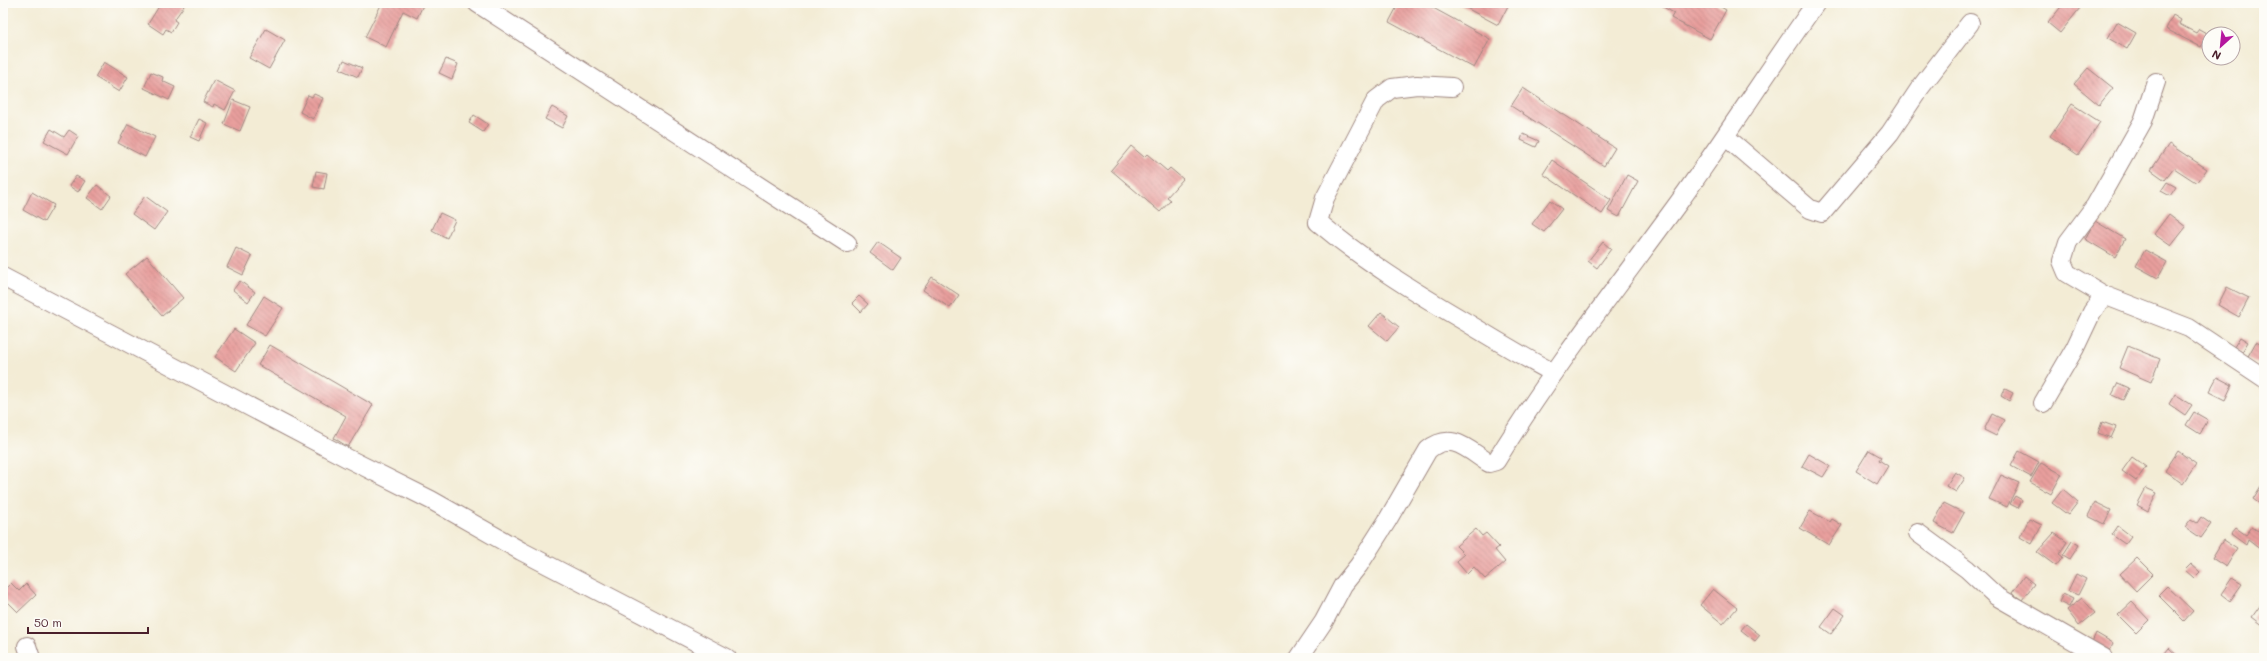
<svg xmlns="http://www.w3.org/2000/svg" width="2267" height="661" viewBox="0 0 2267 661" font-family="Mali,sans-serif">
  <defs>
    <pattern id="building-back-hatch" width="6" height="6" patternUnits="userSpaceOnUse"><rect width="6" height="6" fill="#e89f9d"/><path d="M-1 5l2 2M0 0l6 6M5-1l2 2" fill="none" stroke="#be8180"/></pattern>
  </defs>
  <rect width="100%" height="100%" fill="#fdfcf7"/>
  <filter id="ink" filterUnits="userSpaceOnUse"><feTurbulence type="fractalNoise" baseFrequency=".025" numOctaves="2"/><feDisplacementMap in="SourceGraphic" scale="8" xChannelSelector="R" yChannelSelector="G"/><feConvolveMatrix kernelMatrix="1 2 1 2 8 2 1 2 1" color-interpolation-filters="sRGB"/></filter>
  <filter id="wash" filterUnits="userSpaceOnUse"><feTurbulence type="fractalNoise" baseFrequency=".012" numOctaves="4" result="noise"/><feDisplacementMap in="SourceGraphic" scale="16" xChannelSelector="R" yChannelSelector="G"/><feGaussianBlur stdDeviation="0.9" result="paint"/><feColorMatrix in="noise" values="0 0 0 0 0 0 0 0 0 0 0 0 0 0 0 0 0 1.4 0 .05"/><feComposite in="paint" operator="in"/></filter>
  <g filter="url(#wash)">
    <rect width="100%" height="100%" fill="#f3ecd5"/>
    <g id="blocks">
      <!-- building -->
      <g fill="url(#building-back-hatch)">
        <path d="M 161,3 L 186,3 L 174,20 L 177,22 L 171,32 L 166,29 L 163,34 L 148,24 Z"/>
        <path d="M 382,3 L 424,3 L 417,18 L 403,11 L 386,47 L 365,37 Z"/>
        <path d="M 1399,3 L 1424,3 L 1490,39 L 1474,68 L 1389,22 Z"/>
        <path d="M 1457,3 L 1507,3 L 1509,4 L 1498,25 Z"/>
        <path d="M 1665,3 L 1714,3 L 1726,10 L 1710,39 L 1671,18 L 1674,13 L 1663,7 Z"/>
        <path d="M 2064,3 L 2073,3 L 2080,8 L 2060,33 L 2048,23 Z"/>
        <path d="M 2173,15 L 2181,20 L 2179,24 L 2196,33 L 2199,29 L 2208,34 L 2201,47 L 2166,29 Z"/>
        <path d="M 2117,22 L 2136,33 L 2127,49 L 2108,38 Z"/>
        <path d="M 266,29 L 285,40 L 269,69 L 249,58 Z"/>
        <path d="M 446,59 L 458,64 L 452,79 L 439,73 Z"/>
        <path d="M 344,60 L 362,68 L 358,77 L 340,69 Z"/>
        <path d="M 104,62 L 128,77 L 119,92 L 95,77 Z"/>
        <path d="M 2088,68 L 2113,88 L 2099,105 L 2074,84 Z"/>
        <path d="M 151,72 L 163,77 L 162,81 L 175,87 L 169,100 L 144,88 Z"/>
        <path d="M 214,80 L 235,91 L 225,110 L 214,104 L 213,107 L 203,102 Z"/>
        <path d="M 1523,88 L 1615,148 L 1604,166 L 1511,106 Z"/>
        <path d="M 314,94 L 323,98 L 313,119 L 300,112 L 308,95 L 312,97 Z"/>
        <path d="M 233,100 L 250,107 L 240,131 L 224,124 Z"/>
        <path d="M 2072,104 L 2100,122 L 2078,155 L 2050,136 Z"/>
        <path d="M 552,107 L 568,116 L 562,128 L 545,119 Z"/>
        <path d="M 474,115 L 488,124 L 483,132 L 469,123 Z"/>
        <path d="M 199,119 L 207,123 L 199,141 L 190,137 Z"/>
        <path d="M 128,124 L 155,137 L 145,157 L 118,143 Z"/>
        <path d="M 51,129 L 64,137 L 69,130 L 78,136 L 68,154 L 44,141 Z"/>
        <path d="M 1523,134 L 1539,141 L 1536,147 L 1521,140 Z"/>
        <path d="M 2169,144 L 2207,169 L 2197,183 L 2174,168 L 2165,180 L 2151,170 Z"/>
        <path d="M 1131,146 L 1144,157 L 1147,154 L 1167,171 L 1170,168 L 1183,179 L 1167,197 L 1171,200 L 1160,212 L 1111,170 Z"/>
        <path d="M 1552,160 L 1611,200 L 1602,214 L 1543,174 Z"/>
        <path d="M 316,171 L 327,173 L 324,189 L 313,187 Z"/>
        <path d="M 1627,175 L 1638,181 L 1619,217 L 1608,211 Z"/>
        <path d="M 76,176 L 85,181 L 78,192 L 69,186 Z"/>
        <path d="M 2167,182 L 2176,187 L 2170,196 L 2161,191 Z"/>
        <path d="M 97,185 L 111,196 L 102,209 L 87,198 Z"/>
        <path d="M 32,192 L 54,205 L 44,222 L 23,210 Z"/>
        <path d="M 145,196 L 167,212 L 154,230 L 132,214 Z"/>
        <path d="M 1550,200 L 1562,209 L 1544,232 L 1532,224 Z"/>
        <path d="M 440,213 L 455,220 L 447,238 L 432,230 Z"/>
        <path d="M 2169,214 L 2186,227 L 2171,246 L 2154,234 Z"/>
        <path d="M 2095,221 L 2125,239 L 2115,257 L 2085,239 Z"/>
        <path d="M 878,242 L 901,258 L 893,270 L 870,253 Z"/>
        <path d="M 1603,242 L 1611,249 L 1597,268 L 1588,261 Z"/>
        <path d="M 236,248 L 252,256 L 243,275 L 227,267 Z"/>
        <path d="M 2145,250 L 2167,262 L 2158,278 L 2136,266 Z"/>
        <path d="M 147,256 L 183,298 L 162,316 L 125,274 Z"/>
        <path d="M 932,277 L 959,295 L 950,308 L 923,290 Z"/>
        <path d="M 240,281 L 255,292 L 248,302 L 233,290 Z"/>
        <path d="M 2227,287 L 2249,298 L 2239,317 L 2218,305 Z"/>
        <path d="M 264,296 L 283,308 L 265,336 L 246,325 Z"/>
        <path d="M 859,296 L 868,304 L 861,312 L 852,303 Z"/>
        <path d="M 1381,312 L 1399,327 L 1387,341 L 1369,326 Z"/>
        <path d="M 234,329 L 255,343 L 236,371 L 215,357 Z"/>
        <path d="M 2240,337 L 2248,342 L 2242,352 L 2234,347 Z"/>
        <path d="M 2256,342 L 2264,346 L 2264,367 L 2247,358 Z"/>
        <path d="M 270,345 L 373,405 L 348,447 L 334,438 L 346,416 L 258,365 Z"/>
        <path d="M 2128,346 L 2160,359 L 2151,382 L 2119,368 Z"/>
        <path d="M 2217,377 L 2232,385 L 2225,400 L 2209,392 Z"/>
        <path d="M 2118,383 L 2129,388 L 2123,400 L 2112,395 Z"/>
        <path d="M 2005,389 L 2013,393 L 2009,401 L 2001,396 Z"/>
        <path d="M 2175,394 L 2192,405 L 2185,415 L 2169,404 Z"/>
        <path d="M 2194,412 L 2208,420 L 2200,434 L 2186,425 Z"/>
        <path d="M 1992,414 L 2004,420 L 1996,436 L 1984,430 Z"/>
        <path d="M 2102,422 L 2116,427 L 2111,438 L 2098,433 Z"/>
        <path d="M 1869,450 L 1881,457 L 1879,460 L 1888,466 L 1877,484 L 1856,471 Z"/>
        <path d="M 2019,451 L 2039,462 L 2031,477 L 2011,466 Z"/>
        <path d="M 2178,451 L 2196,464 L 2183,484 L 2165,471 Z"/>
        <path d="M 1809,454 L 1830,466 L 1823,477 L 1802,466 Z"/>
        <path d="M 2132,457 L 2146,467 L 2136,481 L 2122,471 Z"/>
        <path d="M 2041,463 L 2062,474 L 2051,494 L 2030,482 Z"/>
        <path d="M 1955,472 L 1965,478 L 1956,492 L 1946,486 Z"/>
        <path d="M 2001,475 L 2019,483 L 2007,507 L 1989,499 Z"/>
        <path d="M 2261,486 L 2264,488 L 2264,507 L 2253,499 Z"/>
        <path d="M 2146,488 L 2157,493 L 2148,511 L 2137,505 Z"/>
        <path d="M 2063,489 L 2078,502 L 2068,515 L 2052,503 Z"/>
        <path d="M 2015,496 L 2022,500 L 2018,508 L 2010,504 Z"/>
        <path d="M 2095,502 L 2111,510 L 2104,524 L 2088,516 Z"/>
        <path d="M 1944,503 L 1964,513 L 1953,533 L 1934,523 Z"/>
        <path d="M 1810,511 L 1830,522 L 1832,519 L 1842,525 L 1829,545 L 1800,528 Z"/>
        <path d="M 2201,517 L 2211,524 L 2201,538 L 2185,527 L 2191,519 L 2197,523 Z"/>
        <path d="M 2029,519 L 2042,525 L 2032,544 L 2020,537 Z"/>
        <path d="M 2118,526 L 2131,536 L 2125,544 L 2112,535 Z"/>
        <path d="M 2252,527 L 2258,531 L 2261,528 L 2264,531 L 2264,545 L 2261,550 L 2248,540 L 2246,545 L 2231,534 L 2236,528 L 2246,535 Z"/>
        <path d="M 1476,529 L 1482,536 L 1486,533 L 1499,547 L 1495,550 L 1505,562 L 1485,579 L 1474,567 L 1467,574 L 1456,561 L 1464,554 L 1456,546 Z"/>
        <path d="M 2054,533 L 2067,542 L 2059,554 L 2063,557 L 2056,566 L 2037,552 Z"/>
        <path d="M 2223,540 L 2237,549 L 2226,567 L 2212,558 Z"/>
        <path d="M 2072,541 L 2079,545 L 2070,559 L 2063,555 Z"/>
        <path d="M 2137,558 L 2153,574 L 2136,591 L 2120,574 Z"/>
        <path d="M 2191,564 L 2200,572 L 2194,578 L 2185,570 Z"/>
        <path d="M 2076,574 L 2086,579 L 2078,595 L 2068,591 Z"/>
        <path d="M 2024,576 L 2034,584 L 2022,600 L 2012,593 Z"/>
        <path d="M 2232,578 L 2242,584 L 2230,601 L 2221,594 Z"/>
        <path d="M 11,583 L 19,591 L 26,584 L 36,595 L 18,612 L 3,597 L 3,591 Z"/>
        <path d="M 2167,586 L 2193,611 L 2184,621 L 2158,595 Z"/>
        <path d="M 1713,589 L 1737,608 L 1723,624 L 1700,605 Z"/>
        <path d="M 2063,594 L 2073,599 L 2069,607 L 2059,602 Z"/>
        <path d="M 2082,598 L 2095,613 L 2079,626 L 2067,610 Z"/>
        <path d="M 2132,602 L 2149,620 L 2136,633 L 2118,615 Z"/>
        <path d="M 2262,603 L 2264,605 L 2264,626 L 2252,617 Z"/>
        <path d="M 1835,608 L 1845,615 L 1831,634 L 1821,627 Z"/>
        <path d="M 1746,624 L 1760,635 L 1755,641 L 1741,630 Z"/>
        <path d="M 2096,633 L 2113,643 L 2108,653 L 2091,644 Z"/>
        <path d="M 2169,648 L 2180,658 L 2161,658 Z"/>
      </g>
    </g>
  </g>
  <g filter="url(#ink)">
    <use href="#blocks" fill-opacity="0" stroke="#9e8680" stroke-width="1"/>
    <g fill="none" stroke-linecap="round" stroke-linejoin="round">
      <defs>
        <g id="street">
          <path d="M 477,3 L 847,243"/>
          <path d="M 2156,82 L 2143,121 L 2095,206 L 2068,242 L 2062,261 L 2067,273 L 2104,295 L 2189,328 L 2264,378"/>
          <path d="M 1452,87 L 1417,85 L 1392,88 L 1376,100 L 1325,198 L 1318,222 C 1363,260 1413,291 1464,321 C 1494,339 1523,357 1554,373"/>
          <path d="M 1726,137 L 1810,209 L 1822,213 L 1890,133 L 1920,88 L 1970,23"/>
          <path d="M 3,277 L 349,459 L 431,500 L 521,551 L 727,658"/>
          <path d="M 2043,403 L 2075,348 L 2092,312 L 2104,295"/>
          <path d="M 1918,533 L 1967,569 L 1996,596 L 2104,658"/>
          <path d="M 27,646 L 31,658"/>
          <path d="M 1299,658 L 1324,621 L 1343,585 L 1359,565 L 1387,521 L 1428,450 C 1451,431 1467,449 1489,463 L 1496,461 C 1551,371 1617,287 1679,202 C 1726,137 1769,69 1816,3"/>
        </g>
      </defs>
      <!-- street casing -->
      <use href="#street" stroke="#9e8680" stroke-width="20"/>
      <!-- street -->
      <use href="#street" stroke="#fff" stroke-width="18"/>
    </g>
  </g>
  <!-- margin -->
  <rect width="2267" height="661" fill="none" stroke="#fdfcf7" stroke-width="16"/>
  <!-- north arrow -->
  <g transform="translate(2221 46) rotate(207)"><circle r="19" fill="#fdfcf7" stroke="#b5a4a5"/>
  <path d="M0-3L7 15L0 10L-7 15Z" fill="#b5179e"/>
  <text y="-6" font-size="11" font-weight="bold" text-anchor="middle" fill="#4a1f2b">N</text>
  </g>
  <!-- scale -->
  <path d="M28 627v6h120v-6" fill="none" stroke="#4a1f2b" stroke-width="2"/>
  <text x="34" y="627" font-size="12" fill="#4a1f2b" stroke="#fdfcf7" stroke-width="3" paint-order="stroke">50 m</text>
</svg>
